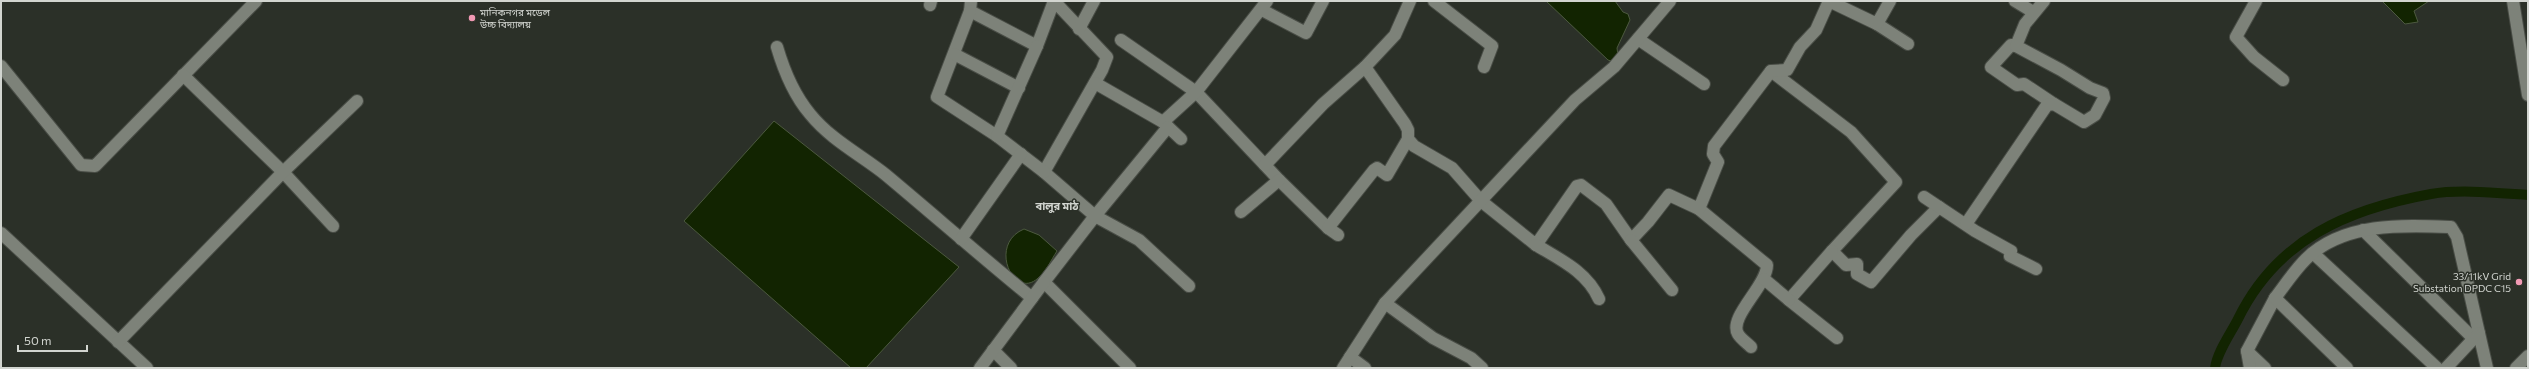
<svg xmlns="http://www.w3.org/2000/svg" width="2529" height="369" viewBox="0 0 2529 369" font-family="Commissioner,'Noto Sans Bengali',sans-serif">
  <rect width="100%" height="100%" fill="#2b3028"/>
  <!-- water -->
  <g fill="#122401" stroke="#4c593f">
    <path d="M 1546,1 L 1615,1 L 1623,12 L 1628,14 L 1630,20 L 1617,48 L 1618,56 L 1614,62 L 1608,60 Z"/>
    <path d="M 2382,1 L 2429,1 L 2414,11 L 2418,22 L 2405,24 Z"/>
    <path d="M 774,121 L 959,267 L 866,368 L 851,368 L 684,221 Z"/>
    <path d="M 1024,229 L 1039,235 L 1057,251 C 1051,260 1046,272 1037,279 C 1013,299 988,244 1024,229 Z"/>
  </g>
  <g fill="none" stroke-linecap="round" stroke-linejoin="round">
    <!-- canal -->
    <path stroke="#122401" stroke-width="10" d="M 2215,368 C 2217,352 2231,333 2238,319 C 2277,239 2348,209 2431,194 C 2460,189 2498,193 2528,195"/>
    <defs>
      <g id="minor">
        <path d="M 971,1 L 970,11 L 1037,46 L 1054,1"/>
        <path d="M 1054,1 L 1107,57 L 1102,70 L 1044,172 L 1095,216 L 1044,282 L 1130,368"/>
        <path d="M 1434,1 L 1492,46 L 1484,67"/>
        <path d="M 2015,1 L 2033,12"/>
        <path d="M 2256,1 L 2236,37 L 2254,57 L 2283,80"/>
        <path d="M 2513,1 L 2528,95"/>
        <path d="M 930,5 L 931,1"/>
        <path d="M 1262,10 L 1306,33 L 1323,1"/>
        <path d="M 970,11 L 937,97 L 997,136 L 1044,172"/>
        <path d="M 1877,24 L 1908,44"/>
        <path d="M 1079,29 L 1094,1"/>
        <path d="M 1638,39 L 1704,84"/>
        <path d="M 1121,40 L 1196,92 L 1279,180 L 1328,228 L 1338,235"/>
        <path d="M 2016,46 L 2011,45 L 1991,67 L 2017,85 L 2024,84 L 2054,104"/>
        <path d="M 777,47 C 784,71 794,95 810,114 C 831,140 861,155 886,175 C 935,216 983,258 1032,298"/>
        <path d="M 954,54 L 1019,88"/>
        <path d="M 1,66 L 81,165 L 95,166 L 256,1"/>
        <path d="M 1771,71 L 1851,132 L 1896,182 L 1832,251 L 1846,265 L 1857,264 L 1857,274 L 1871,282 L 1911,235 L 1939,207"/>
        <path d="M 183,75 L 283,172 L 333,226"/>
        <path d="M 1095,83 L 1163,122 L 1181,139"/>
        <path d="M 1163,122 L 1196,92 L 1267,1"/>
        <path d="M 1168,127 L 1095,216 L 1139,240 L 1189,286"/>
        <path d="M 997,136 L 1037,46"/>
        <path d="M 1408,139 L 1408,130 L 1405,124 L 1365,67 L 1395,35 L 1410,1"/>
        <path d="M 1265,165 L 1323,104 L 1365,67"/>
        <path d="M 1924,197 L 1975,231 L 2011,251 L 2010,256 L 2036,269"/>
        <path d="M 1699,209 L 1767,265 C 1767,286 1728,317 1738,334 C 1741,339 1747,343 1751,347"/>
        <path d="M 1241,212 L 1279,180"/>
        <path d="M 1966,224 L 2047,105 L 2054,104 L 2084,122 L 2095,115 L 2104,98 L 2103,93 L 2090,88 L 2061,70 L 2016,46 L 2025,24 L 2044,1"/>
        <path d="M 1328,228 L 1374,170 L 1377,168 L 1387,175 L 1408,139 L 1414,146 L 1452,168 L 1481,201 L 1536,245 L 1577,186 L 1581,185 L 1606,204 L 1631,240 L 1648,222 L 1669,195 L 1699,209 L 1718,162 L 1713,154 L 1714,146 L 1771,71 L 1787,70 L 1800,47 L 1816,30 L 1829,1 L 1877,24 L 1890,1"/>
        <path d="M 2363,230 L 2474,339"/>
        <path d="M 1,233 L 147,368"/>
        <path d="M 961,239 L 1021,154"/>
        <path d="M 1631,240 L 1672,290"/>
        <path d="M 1536,245 C 1561,260 1587,272 1599,299"/>
        <path d="M 1832,251 L 1789,300 L 1837,338"/>
        <path d="M 2313,253 L 2437,368"/>
        <path d="M 1764,279 L 1789,300"/>
        <path d="M 1385,303 L 1433,338 L 1471,358 L 1482,368"/>
        <path d="M 118,342 L 283,172 L 357,101"/>
        <path d="M 993,350 L 1011,368"/>
        <path d="M 2247,351 L 2265,368"/>
        <path d="M 1350,357 L 1365,368"/>
        <path d="M 980,368 L 1044,282"/>
        <path d="M 1343,368 L 1385,303 L 1575,100 L 1614,67 L 1670,1"/>
        <path d="M 2250,368 L 2247,351 L 2275,298"/>
        <path d="M 2347,368 L 2275,298 C 2285,285 2294,271 2306,259 C 2343,222 2404,225 2451,227 L 2457,237 L 2487,368"/>
        <path d="M 2446,368 L 2479,333"/>
        <path d="M 2516,368 L 2528,356"/>
      </g>
    </defs>
    <!-- minor casing -->
    <use href="#minor" stroke="#494d46" stroke-width="14"/>
    <!-- minor -->
    <use href="#minor" stroke="#7d8279" stroke-width="12"/>
  </g>
  <!-- markers -->
  <g fill="#f19ab4" stroke="#2b3028" stroke-width="1.5">
    <circle cx="472" cy="18" r="4"/>
    <circle cx="2519" cy="282" r="4"/>
  </g>
  <g text-anchor="middle" stroke-width="3" stroke-linejoin="round" paint-order="stroke">
    <!-- poi labels -->
    <g font-size="10" fill="#d2d5d0" stroke="#2b3028" text-anchor="start">
      <text x="480" y="16">মানিকনগর মডেল<tspan x="480" dy="12">উচ্চ বিদ্যালয়</tspan></text>
      <text x="2511" y="280" text-anchor="end">33/11kV Grid<tspan x="2511" dy="12">Substation DPDC C15</tspan></text>
    </g>
    <!-- neighbourhood labels -->
    <g font-size="11" font-weight="bold" fill="#d2d5d0" stroke="#2b3028">
      <text x="1057" y="210">বালুর মাঠ</text>
    </g>
  </g>
  <!-- border -->
  <rect width="2529" height="369" fill="none" stroke="#d2d5d0" stroke-width="4"/>
  <!-- scale -->
  <path d="M18 345v6h69v-6" fill="none" stroke="#d2d5d0" stroke-width="2"/>
  <text x="24" y="345" font-size="12" fill="#d2d5d0" stroke="#2b3028" stroke-width="3" paint-order="stroke">50 m</text>
</svg>
